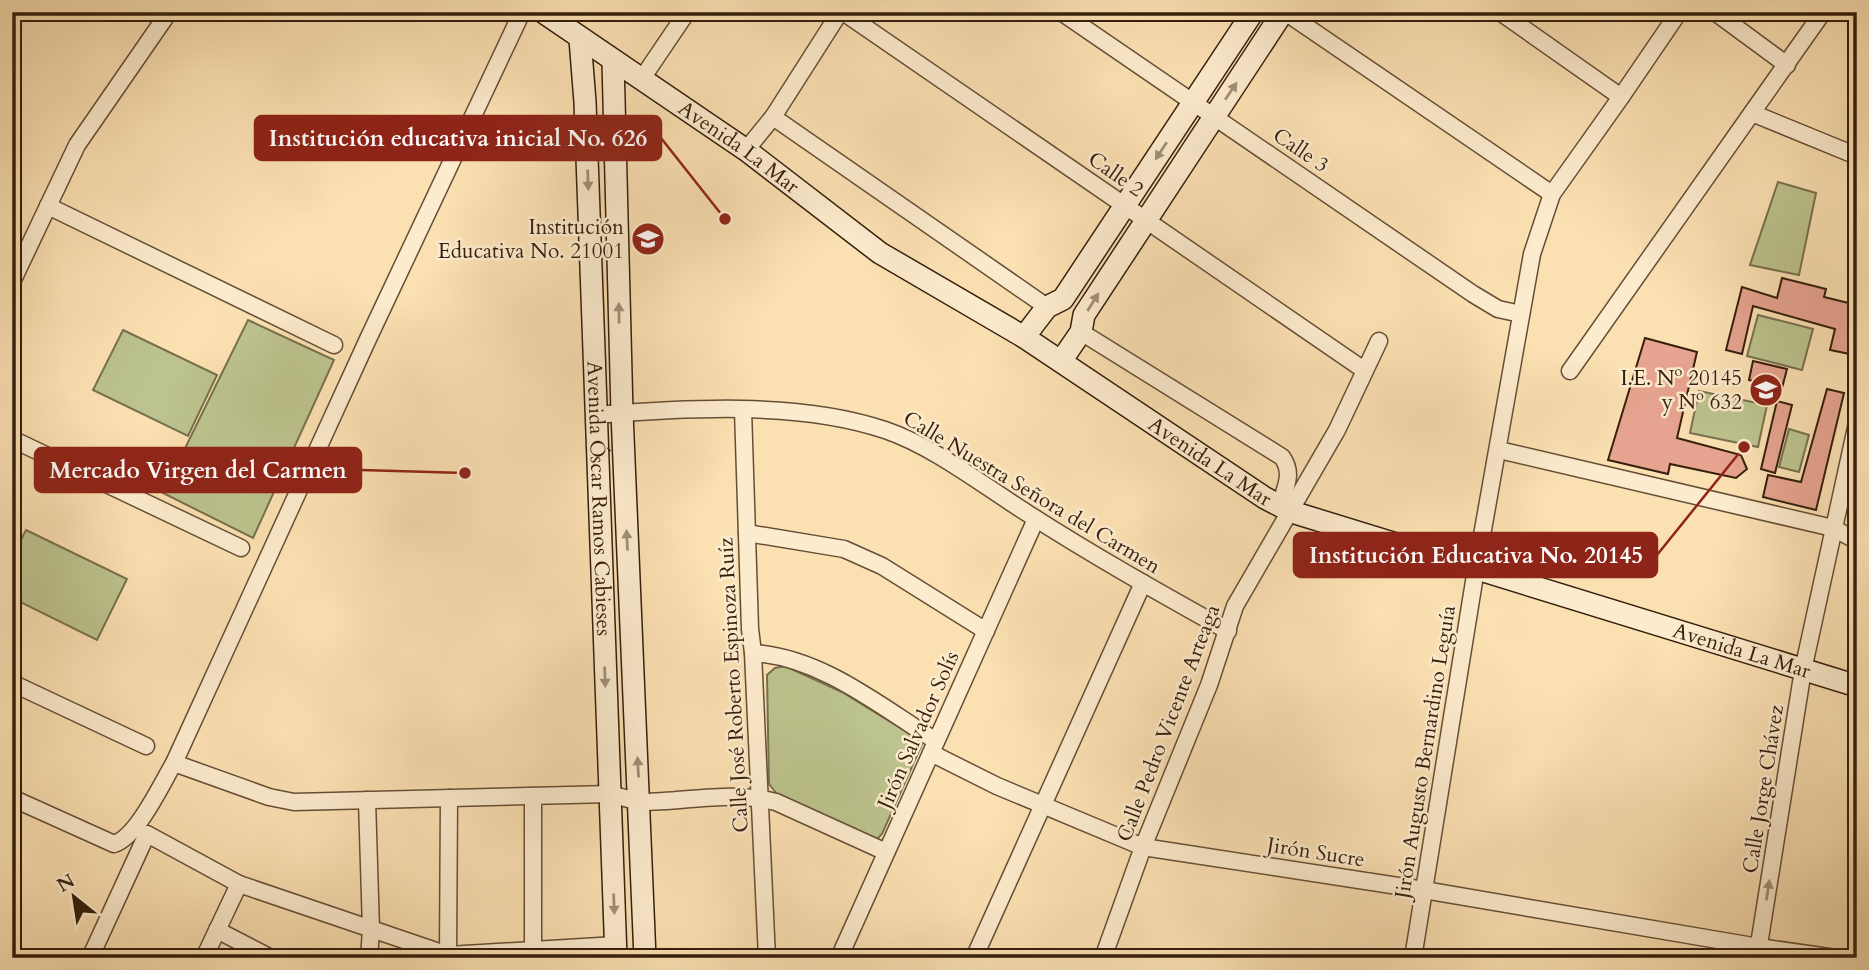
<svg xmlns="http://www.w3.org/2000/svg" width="1869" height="970" viewBox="0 0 1869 970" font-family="Cardo,serif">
  <rect width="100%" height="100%" fill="#fbe0b2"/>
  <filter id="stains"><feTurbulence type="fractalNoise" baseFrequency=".00286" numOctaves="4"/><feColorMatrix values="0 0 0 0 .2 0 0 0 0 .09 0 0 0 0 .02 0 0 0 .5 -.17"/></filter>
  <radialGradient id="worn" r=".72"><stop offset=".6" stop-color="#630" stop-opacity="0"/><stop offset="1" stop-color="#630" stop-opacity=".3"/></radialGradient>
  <!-- green -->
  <g fill="#bcc38e" stroke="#78704d" stroke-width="2">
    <path d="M 1778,182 L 1816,193 L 1799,275 L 1750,265 Z"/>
    <path d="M 1758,315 L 1813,329 L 1802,370 L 1747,356 Z"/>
    <path d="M 248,320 L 334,360 L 253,538 L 163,493 Z"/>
    <path d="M 123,330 L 217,375 L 188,436 L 93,390 Z"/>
    <path d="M 1699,391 L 1767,405 L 1758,447 L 1690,433 Z"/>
    <path d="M 1789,429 L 1809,435 L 1799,472 L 1779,467 Z"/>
    <path d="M 26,530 L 127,579 L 97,640 L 12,598 L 12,557 Z"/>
    <path d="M 785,666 L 842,692 L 923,742 L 882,834 L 877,839 L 777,794 L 769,784 L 767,675 L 775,668 Z"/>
  </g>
  <!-- building -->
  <g fill="#e7a490" stroke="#351e0c" stroke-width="2">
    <path d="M 1782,278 L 1826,289 L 1824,297 L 1857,305 L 1857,327 L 1850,354 L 1830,350 L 1835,329 L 1753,306 L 1742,354 L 1726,350 L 1742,287 L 1777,298 Z"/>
    <path d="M 1645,338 L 1697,352 L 1677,438 L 1741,455 L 1747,469 L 1736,478 L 1670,464 L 1668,474 L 1608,460 Z"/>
    <path d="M 1753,361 L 1787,369 L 1782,388 L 1749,380 Z"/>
    <path d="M 1827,389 L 1844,393 L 1816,510 L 1763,497 L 1768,475 L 1801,482 Z"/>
    <path d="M 1777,401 L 1792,405 L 1775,473 L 1761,469 Z"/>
  </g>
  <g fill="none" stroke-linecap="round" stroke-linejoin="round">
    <defs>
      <g id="street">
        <path d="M 843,12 L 1364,370"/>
        <path d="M 1061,12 L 1473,294 L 1498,309 L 1521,314"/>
        <path d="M 1285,12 L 1552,194"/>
        <path d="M 1500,12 L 1621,97"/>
        <path d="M 1715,12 L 1787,65"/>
        <path d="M 641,80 L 687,12"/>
        <path d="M 1752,113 L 1857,156"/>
        <path d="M 773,117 L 1047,307"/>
        <path d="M 746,150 L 773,117 L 840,12"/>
        <path d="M 48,206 L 334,345"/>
        <path d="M 12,282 L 77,145 L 169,12"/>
        <path d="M 1081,332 L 1282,457 C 1294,474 1285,487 1280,506"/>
        <path d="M 1570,371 L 1823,12"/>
        <path d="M 743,410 L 750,629 L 753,653 L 767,958"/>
        <path d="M 596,415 C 686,408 800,401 885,430 C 933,446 984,486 1027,513 C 1092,555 1160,593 1228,631"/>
        <path d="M 12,439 L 241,548"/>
        <path d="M 1499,450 L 1833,528 L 1857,541"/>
        <path d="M 747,533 L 844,549 L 882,566 L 986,631"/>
        <path d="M 753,653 C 821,657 880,706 936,741"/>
        <path d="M 12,683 L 146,746"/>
        <path d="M 931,753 L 997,786 L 1143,847 L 1424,890 L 1759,947 L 1836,958"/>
        <path d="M 174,763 L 269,797 L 294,802 L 610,794 C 620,796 632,801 642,802 C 687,802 731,790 776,802 L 886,852"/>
        <path d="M 533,796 L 533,950"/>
        <path d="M 12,798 L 114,844 C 137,837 161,785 174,763 L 368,339 L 522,12"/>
        <path d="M 367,800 L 371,930 L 369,958"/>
        <path d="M 217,930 L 271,958"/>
        <path d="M 448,955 L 449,798"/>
        <path d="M 1757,957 L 1803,670 L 1857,423"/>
        <path d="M 90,958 L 147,834 L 239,884 L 448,955 L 616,945"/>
        <path d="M 204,958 L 239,884"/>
        <path d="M 839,958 L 1036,519"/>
        <path d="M 974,958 L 1143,583"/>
        <path d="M 1103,958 L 1143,847 L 1209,685 L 1235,606 L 1337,430 L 1379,341"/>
        <path d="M 1413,958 L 1476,569 L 1532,254 L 1552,194 L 1621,97 L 1679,12"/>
      </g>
      <g id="secondary">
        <path id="s1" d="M 543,12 L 746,150 L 880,253 L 1024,337 L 1265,498 L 1292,512 L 1857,686"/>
        <path id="s2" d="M 580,39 L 585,102 L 616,958"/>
        <path d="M 613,61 L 622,413 L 645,958"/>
        <path d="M 1024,337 L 1047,307 L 1063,299 L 1253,12"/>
        <path d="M 1061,361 L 1081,332 L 1084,315 L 1283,12"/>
      </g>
    </defs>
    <!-- street casing -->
    <use href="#street" stroke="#664e36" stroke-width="19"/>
    <!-- secondary casing -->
    <use href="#secondary" stroke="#351e0c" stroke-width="24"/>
    <!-- street -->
    <use href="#street" stroke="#fcebcd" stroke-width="16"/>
    <!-- secondary -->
    <use href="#secondary" stroke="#fcebcd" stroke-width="21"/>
  </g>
  <!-- one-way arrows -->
  <defs><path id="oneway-solid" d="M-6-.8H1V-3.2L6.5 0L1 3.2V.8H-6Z" transform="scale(1.75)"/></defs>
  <g fill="#a28f76">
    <use href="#oneway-solid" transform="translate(1231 91) rotate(-56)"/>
    <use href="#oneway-solid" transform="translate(1161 151) rotate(123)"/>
    <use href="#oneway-solid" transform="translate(588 180) rotate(88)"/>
    <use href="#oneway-solid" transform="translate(1093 302) rotate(-58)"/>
    <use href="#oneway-solid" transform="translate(619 313) rotate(-91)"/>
    <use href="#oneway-solid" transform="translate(627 540) rotate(-93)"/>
    <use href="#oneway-solid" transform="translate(605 677) rotate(88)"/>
    <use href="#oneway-solid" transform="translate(638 767) rotate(-93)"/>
    <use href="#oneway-solid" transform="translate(1768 890) rotate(-81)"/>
    <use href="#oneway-solid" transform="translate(614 904) rotate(88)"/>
  </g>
  <!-- icons -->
  <defs>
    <symbol id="school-disc" viewBox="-11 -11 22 22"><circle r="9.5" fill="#8f2418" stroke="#fcebcd"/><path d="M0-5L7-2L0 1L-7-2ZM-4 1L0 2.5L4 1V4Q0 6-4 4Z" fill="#fff"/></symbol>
  </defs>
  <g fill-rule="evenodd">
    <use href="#school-disc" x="629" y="220" width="38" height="38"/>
    <use href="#school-disc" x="1747" y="371" width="38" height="38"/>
  </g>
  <g text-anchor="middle" stroke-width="5" stroke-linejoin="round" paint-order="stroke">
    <!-- street labels -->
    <g font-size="21" fill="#351e0c" stroke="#fcebcd">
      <text dy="7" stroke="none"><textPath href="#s1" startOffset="238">Avenida La Mar</textPath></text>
      <text transform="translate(1301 150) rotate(34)" y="7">Calle 3</text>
      <text transform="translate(1116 174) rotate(35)" y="7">Calle 2</text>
      <text dy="7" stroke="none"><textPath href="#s1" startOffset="805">Avenida La Mar</textPath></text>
      <text transform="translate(1032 492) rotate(31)" y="7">Calle Nuestra Señora del Carmen</text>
      <text dy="7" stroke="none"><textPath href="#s2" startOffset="460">Avenida Óscar Ramos Cabieses</textPath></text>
      <text dy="7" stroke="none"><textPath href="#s1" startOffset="1372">Avenida La Mar</textPath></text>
      <text transform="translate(733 685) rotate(-93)" y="7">Calle José Roberto Espinoza Ruíz</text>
      <text transform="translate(1168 723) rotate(-69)" y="7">Calle Pedro Vicente Arteaga</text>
      <text transform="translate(918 730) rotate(-66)" y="7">Jirón Salvador Solís</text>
      <text transform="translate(1425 752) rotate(-81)" y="7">Jirón Augusto Bernardino Leguía</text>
      <text transform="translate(1763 789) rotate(-81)" y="7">Calle Jorge Chávez</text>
      <text transform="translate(1316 852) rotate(9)" y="7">Jirón Sucre</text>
    </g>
    <!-- poi labels -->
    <g font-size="21" fill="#351e0c" stroke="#fcebcd" text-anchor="end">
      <text x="624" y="234">Institución<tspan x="624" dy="24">Educativa No. 21001</tspan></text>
      <text x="1742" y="385">I.E. Nº 20145<tspan x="1742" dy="24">y Nº 632</tspan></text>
    </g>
  </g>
  <!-- callouts -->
  <path fill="none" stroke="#8f2418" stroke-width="2.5" d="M725 219L661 138M465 473L361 470M1744 447L1657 555"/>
  <g fill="#8f2418" stroke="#fcebcd" stroke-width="2.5">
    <circle cx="725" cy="219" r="7"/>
    <circle cx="465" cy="473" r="7"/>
    <circle cx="1744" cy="447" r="7"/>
  </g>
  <g fill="#8f2418" stroke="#8f2418" stroke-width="2.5">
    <rect x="255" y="116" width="406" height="44" rx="7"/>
    <rect x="35" y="448" width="326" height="44" rx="7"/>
    <rect x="1294" y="533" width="363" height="44" rx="7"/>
  </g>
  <g font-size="23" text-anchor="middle" font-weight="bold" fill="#fff">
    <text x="458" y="146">Institución educativa inicial No. 626</text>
    <text x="198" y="478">Mercado Virgen del Carmen</text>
    <text x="1476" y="563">Institución Educativa No. 20145</text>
  </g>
  <!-- margin -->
  <rect width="1869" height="970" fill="none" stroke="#fbe0b2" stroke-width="42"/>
  <rect x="14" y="14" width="1841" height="942" fill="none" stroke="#351e0c" stroke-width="3.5"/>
  <rect x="21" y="21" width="1827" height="928" fill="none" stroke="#351e0c" stroke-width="2"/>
  <!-- north arrow -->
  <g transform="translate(74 897) rotate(330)" stroke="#fcebcd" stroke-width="5" paint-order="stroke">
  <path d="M0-5L12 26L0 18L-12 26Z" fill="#351e0c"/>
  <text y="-10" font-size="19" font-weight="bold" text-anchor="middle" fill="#351e0c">N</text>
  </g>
  <rect width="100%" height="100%" filter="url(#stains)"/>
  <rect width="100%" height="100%" fill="url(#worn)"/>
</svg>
